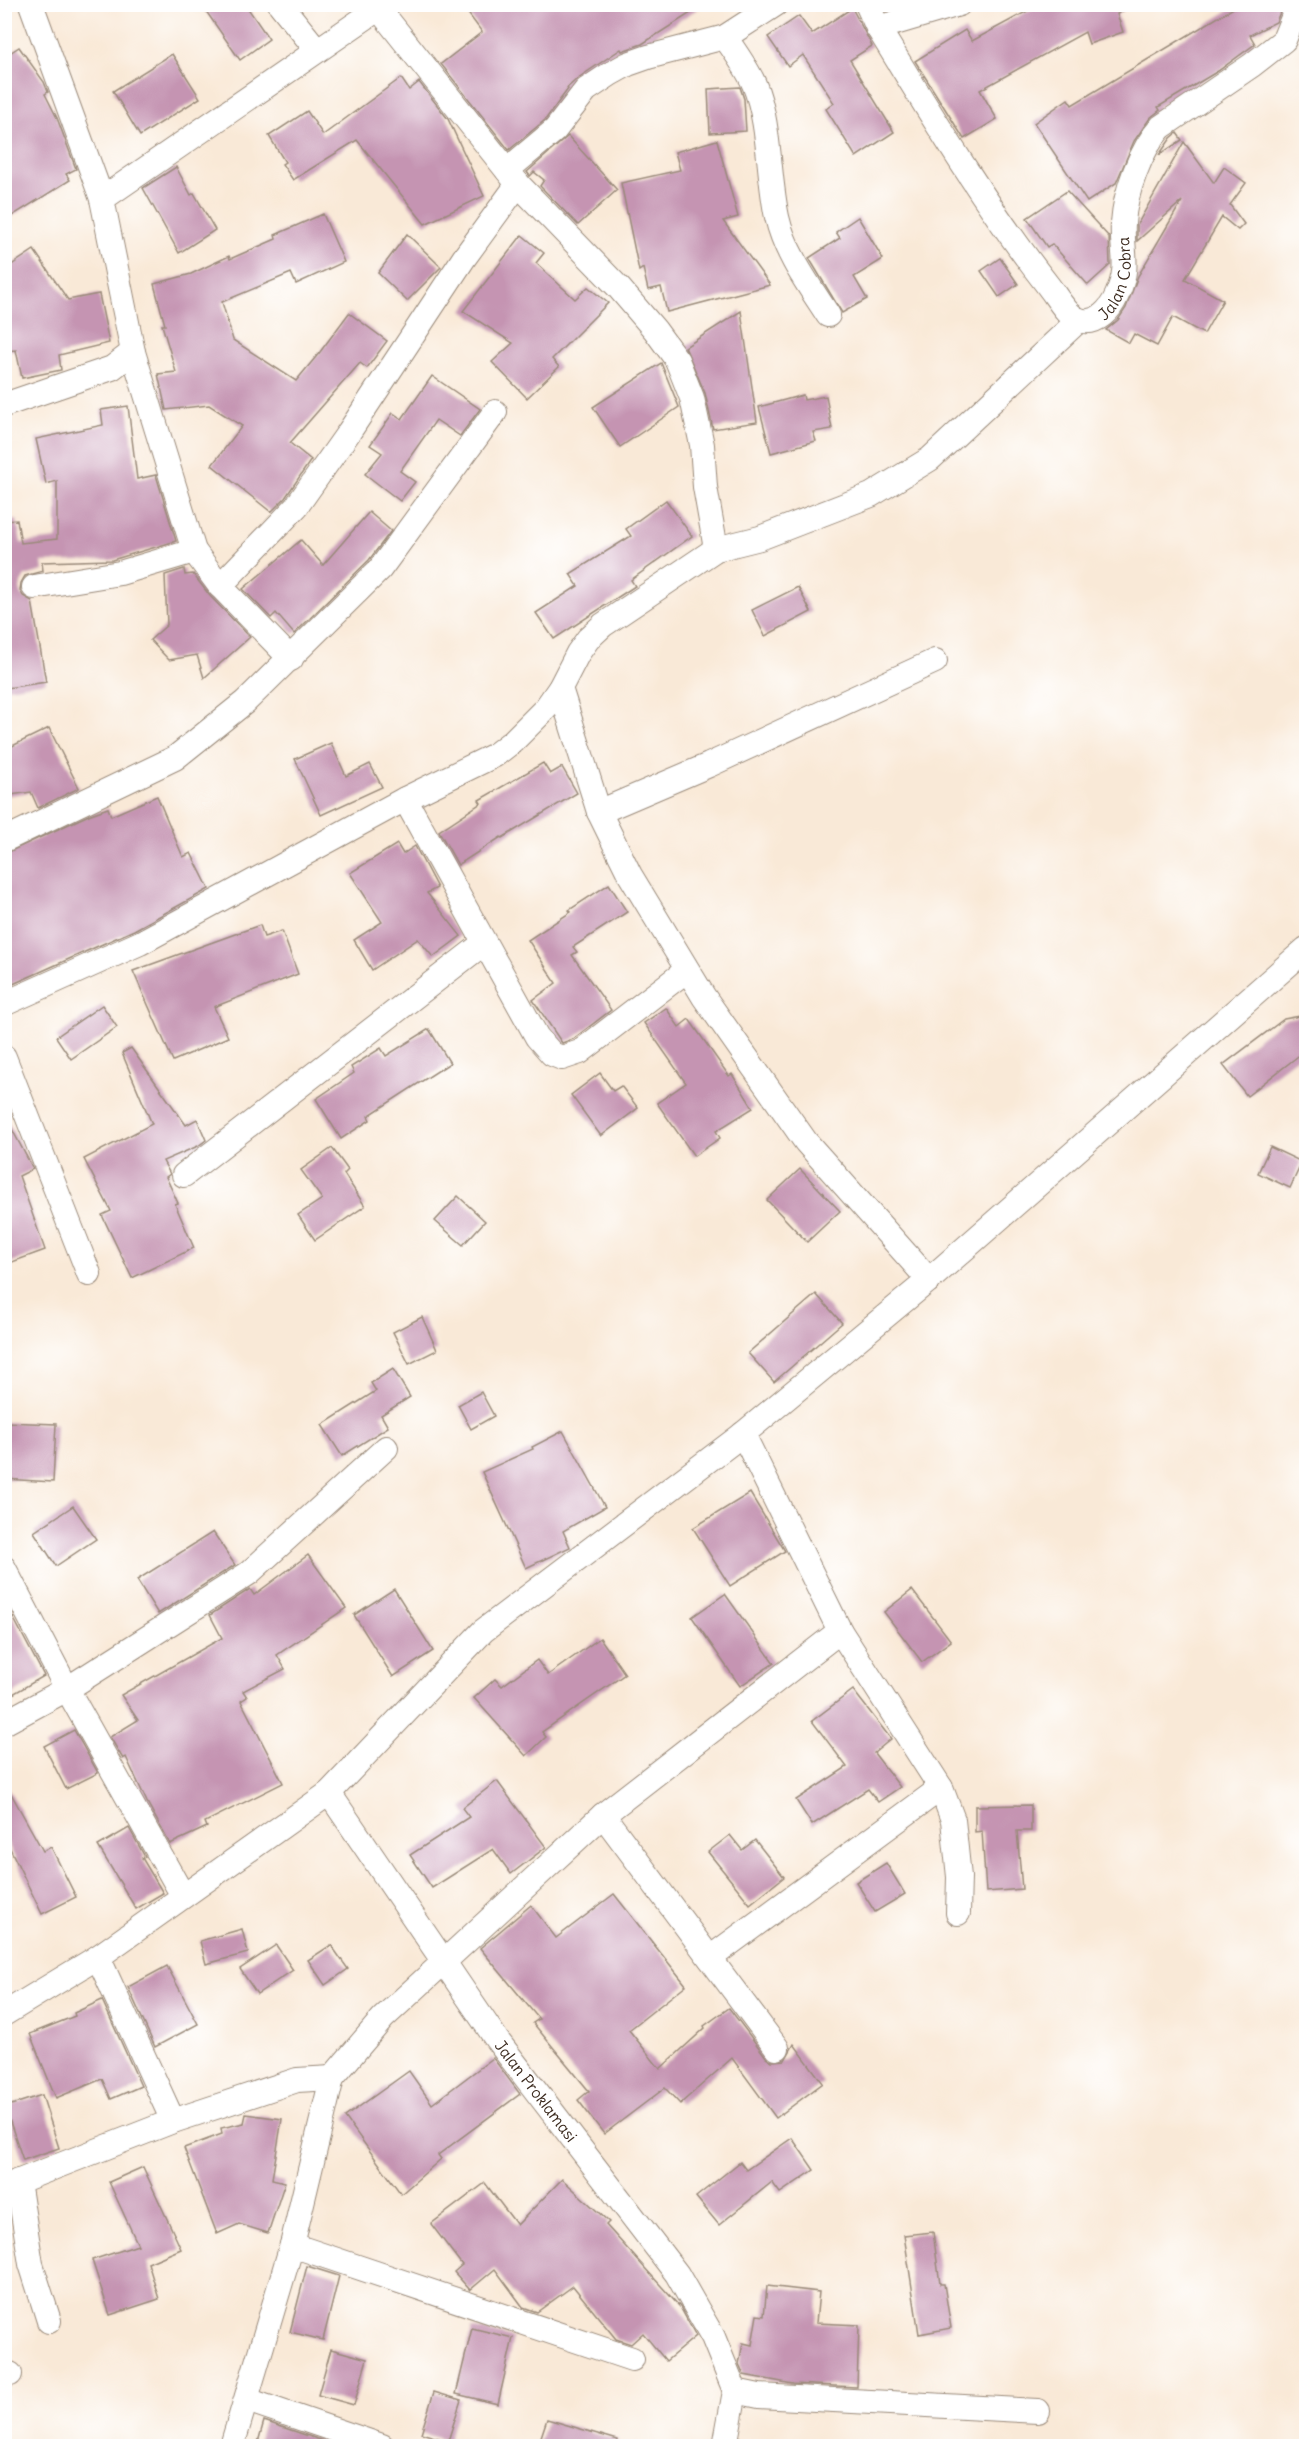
<svg xmlns="http://www.w3.org/2000/svg" width="1311" height="2451" viewBox="0 0 1311 2451" font-family="Delius,sans-serif">
  <rect width="100%" height="100%" fill="#fff"/>
  <filter id="ink" filterUnits="userSpaceOnUse"><feTurbulence type="fractalNoise" baseFrequency=".0167" numOctaves="2"/><feDisplacementMap in="SourceGraphic" scale="12" xChannelSelector="R" yChannelSelector="G"/><feConvolveMatrix kernelMatrix="1 2 1 2 8 2 1 2 1" color-interpolation-filters="sRGB"/></filter>
  <filter id="wash" filterUnits="userSpaceOnUse"><feTurbulence type="fractalNoise" baseFrequency=".008" numOctaves="4" result="noise"/><feDisplacementMap in="SourceGraphic" scale="24" xChannelSelector="R" yChannelSelector="G"/><feGaussianBlur stdDeviation="1.35" result="paint"/><feColorMatrix in="noise" values="0 0 0 0 0 0 0 0 0 0 0 0 0 0 0 0 0 1.4 0 .05"/><feComposite in="paint" operator="in"/></filter>
  <g filter="url(#wash)">
    <rect width="100%" height="100%" fill="#f9e9d7"/>
    <g id="blocks">
      <!-- building -->
      <g fill="#c594b2">
        <path d="M 201,4 L 245,4 L 269,39 L 240,60 Z"/>
        <path d="M 461,4 L 705,4 L 642,44 L 622,51 L 621,49 L 578,78 L 567,88 L 568,89 L 545,120 L 509,150 L 441,64 L 482,32 Z"/>
        <path d="M 1050,4 L 1135,4 L 1117,14 L 1123,32 L 1089,44 L 1085,32 L 980,90 L 997,119 L 964,139 L 915,61 L 965,30 L 972,41 L 1033,8 Z"/>
        <path d="M 1240,4 L 1282,4 L 1282,7 L 1276,22 L 1250,35 L 1255,44 L 1218,71 L 1158,107 L 1160,110 L 1150,118 L 1134,141 L 1116,183 L 1087,202 L 1034,123 L 1068,99 L 1072,105 Z"/>
        <path d="M 852,8 L 872,46 L 850,60 L 894,132 L 856,157 L 826,109 L 834,103 L 803,55 L 788,66 L 768,37 L 799,16 L 812,34 Z"/>
        <path d="M 19,47 L 44,82 L 48,92 L 45,94 L 57,118 L 76,169 L 66,174 L 70,180 L 4,221 L 4,57 Z"/>
        <path d="M 172,54 L 200,98 L 140,136 L 113,91 Z"/>
        <path d="M 401,78 L 409,90 L 419,82 L 448,119 L 484,196 L 425,224 L 357,140 L 293,180 L 282,164 L 285,162 L 269,136 L 307,111 L 323,135 Z"/>
        <path d="M 740,87 L 744,99 L 746,131 L 710,133 L 708,89 Z"/>
        <path d="M 1177,133 L 1182,140 L 1159,155 L 1171,138 Z"/>
        <path d="M 568,136 L 617,190 L 578,225 L 540,186 L 544,180 L 534,172 L 530,176 L 527,172 Z"/>
        <path d="M 717,140 L 738,217 L 723,221 L 770,285 L 667,312 L 661,287 L 648,290 L 643,268 L 639,271 L 621,183 L 680,170 L 675,152 Z"/>
        <path d="M 1184,142 L 1214,183 L 1224,167 L 1246,183 L 1230,205 L 1244,224 L 1238,230 L 1222,217 L 1185,279 L 1223,300 L 1204,334 L 1173,317 L 1157,346 L 1134,334 L 1129,343 L 1106,330 L 1118,320 L 1126,308 L 1138,276 L 1182,201 L 1137,241 L 1137,225 Z"/>
        <path d="M 176,167 L 191,195 L 194,193 L 215,230 L 179,253 L 143,188 Z"/>
        <path d="M 1067,191 L 1109,237 L 1110,265 L 1088,285 L 1052,244 L 1047,247 L 1027,218 Z"/>
        <path d="M 323,214 L 344,262 L 296,284 L 291,273 L 222,302 L 233,340 L 296,381 L 320,352 L 349,313 L 387,341 L 367,368 L 360,363 L 290,443 L 311,460 L 285,498 L 271,512 L 212,465 L 242,426 L 209,405 L 166,410 L 158,374 L 176,372 L 162,325 L 165,325 L 154,284 L 191,274 L 229,256 L 230,259 L 276,239 L 275,235 Z"/>
        <path d="M 858,217 L 883,259 L 854,277 L 867,299 L 842,313 L 809,258 L 840,238 L 836,232 Z"/>
        <path d="M 407,234 L 441,267 L 407,301 L 378,273 Z"/>
        <path d="M 522,235 L 544,253 L 536,263 L 575,299 L 588,287 L 608,303 L 552,359 L 559,367 L 527,398 L 492,362 L 513,343 L 463,311 Z"/>
        <path d="M 34,250 L 68,300 L 99,294 L 109,343 L 59,355 L 61,370 L 22,378 L 16,350 L 4,351 L 4,270 Z"/>
        <path d="M 1000,258 L 1018,284 L 999,297 L 981,271 Z"/>
        <path d="M 741,311 L 757,422 L 713,429 L 705,393 L 685,347 Z"/>
        <path d="M 661,363 L 679,407 L 620,447 L 593,407 Z"/>
        <path d="M 432,376 L 480,409 L 460,436 L 436,420 L 400,471 L 415,482 L 400,501 L 365,474 L 382,453 L 370,445 L 393,413 L 402,419 Z"/>
        <path d="M 803,395 L 804,400 L 826,396 L 832,429 L 813,432 L 816,441 L 771,453 L 759,407 Z"/>
        <path d="M 128,406 L 137,479 L 156,475 L 176,541 L 112,560 L 42,562 L 43,571 L 25,576 L 21,583 L 20,590 L 23,596 L 32,601 L 46,682 L 7,688 L 4,672 L 4,521 L 17,520 L 21,543 L 57,539 L 57,481 L 46,484 L 36,439 L 103,425 L 101,410 Z"/>
        <path d="M 666,500 L 692,536 L 631,580 L 635,586 L 554,639 L 536,613 L 578,586 L 570,574 L 631,536 L 626,529 Z"/>
        <path d="M 369,512 L 391,531 L 369,560 L 294,634 L 276,613 L 271,618 L 243,589 L 301,540 L 323,565 Z"/>
        <path d="M 184,569 L 185,575 L 193,574 L 210,596 L 250,637 L 204,678 L 197,655 L 169,660 L 150,640 L 167,625 L 165,575 Z"/>
        <path d="M 798,587 L 811,612 L 765,636 L 752,610 Z"/>
        <path d="M 49,728 L 79,788 L 38,808 L 31,792 L 4,796 L 4,750 Z"/>
        <path d="M 331,743 L 346,776 L 370,764 L 382,787 L 321,815 L 295,759 Z"/>
        <path d="M 543,763 L 550,774 L 562,767 L 577,793 L 502,838 L 501,837 L 458,865 L 439,831 L 481,803 L 479,800 Z"/>
        <path d="M 157,796 L 183,857 L 191,853 L 209,889 L 134,930 L 4,988 L 4,854 L 91,814 L 108,808 L 111,816 Z"/>
        <path d="M 397,844 L 403,854 L 415,846 L 437,888 L 427,893 L 461,936 L 433,957 L 418,939 L 372,970 L 354,940 L 382,922 L 350,873 Z"/>
        <path d="M 609,884 L 627,912 L 573,947 L 577,952 L 572,955 L 611,1010 L 573,1039 L 562,1043 L 533,1000 L 556,983 L 528,940 L 571,912 L 569,910 Z"/>
        <path d="M 260,925 L 264,937 L 282,931 L 298,974 L 214,1007 L 228,1037 L 173,1061 L 133,971 Z"/>
        <path d="M 102,1005 L 117,1027 L 71,1059 L 56,1037 Z"/>
        <path d="M 666,1008 L 679,1027 L 689,1019 L 729,1076 L 732,1074 L 753,1108 L 716,1131 L 720,1138 L 694,1156 L 657,1103 L 686,1083 L 644,1023 Z"/>
        <path d="M 1306,1015 L 1306,1050 L 1247,1096 L 1223,1065 L 1284,1019 Z"/>
        <path d="M 429,1029 L 450,1063 L 368,1116 L 370,1120 L 341,1139 L 316,1099 L 354,1073 L 351,1067 L 381,1048 L 386,1056 Z"/>
        <path d="M 131,1048 L 186,1125 L 197,1119 L 206,1140 L 198,1146 L 163,1161 L 170,1174 L 166,1177 L 178,1203 L 175,1204 L 194,1248 L 132,1278 L 102,1215 L 111,1211 L 84,1159 L 152,1124 L 122,1053 Z"/>
        <path d="M 600,1073 L 613,1091 L 621,1086 L 638,1108 L 601,1136 L 571,1095 Z"/>
        <path d="M 4,1114 L 33,1169 L 19,1176 L 45,1250 L 4,1265 Z"/>
        <path d="M 1270,1147 L 1302,1162 L 1290,1188 L 1258,1173 Z"/>
        <path d="M 332,1148 L 348,1170 L 344,1174 L 365,1206 L 315,1240 L 298,1215 L 322,1199 L 301,1170 Z"/>
        <path d="M 800,1169 L 840,1211 L 807,1242 L 767,1200 Z"/>
        <path d="M 458,1196 L 485,1221 L 463,1245 L 435,1221 Z"/>
        <path d="M 816,1294 L 842,1323 L 774,1382 L 748,1353 Z"/>
        <path d="M 422,1317 L 437,1350 L 409,1364 L 393,1332 Z"/>
        <path d="M 393,1369 L 410,1397 L 381,1415 L 388,1427 L 342,1456 L 322,1425 L 376,1391 L 371,1383 Z"/>
        <path d="M 481,1392 L 494,1416 L 471,1429 L 458,1405 Z"/>
        <path d="M 4,1422 L 56,1424 L 53,1482 L 4,1479 Z"/>
        <path d="M 563,1431 L 605,1507 L 563,1531 L 570,1547 L 526,1568 L 482,1472 L 533,1449 L 532,1447 Z"/>
        <path d="M 750,1493 L 785,1551 L 730,1586 L 693,1528 Z"/>
        <path d="M 73,1506 L 96,1539 L 56,1566 L 34,1532 Z"/>
        <path d="M 213,1532 L 235,1565 L 158,1614 L 137,1580 Z"/>
        <path d="M 308,1555 L 346,1608 L 277,1655 L 285,1669 L 243,1691 L 247,1697 L 241,1701 L 283,1783 L 205,1822 L 207,1827 L 170,1844 L 147,1802 L 126,1757 L 123,1759 L 110,1737 L 138,1720 L 121,1695 L 222,1638 L 210,1615 L 250,1589 L 254,1595 Z"/>
        <path d="M 394,1589 L 433,1651 L 393,1677 L 354,1615 Z"/>
        <path d="M 912,1590 L 951,1641 L 922,1662 L 884,1612 Z"/>
        <path d="M 725,1594 L 774,1663 L 740,1686 L 692,1617 Z"/>
        <path d="M 4,1600 L 44,1676 L 13,1694 L 4,1679 Z"/>
        <path d="M 600,1638 L 625,1674 L 542,1732 L 546,1737 L 526,1756 L 474,1698 L 495,1679 L 502,1686 L 537,1660 L 548,1675 Z"/>
        <path d="M 853,1690 L 891,1739 L 874,1753 L 900,1787 L 878,1802 L 868,1789 L 812,1825 L 796,1800 L 847,1767 L 812,1721 Z"/>
        <path d="M 74,1730 L 98,1773 L 66,1789 L 44,1746 Z"/>
        <path d="M 4,1781 L 43,1851 L 51,1847 L 76,1897 L 42,1914 L 4,1836 Z"/>
        <path d="M 497,1781 L 546,1847 L 511,1874 L 493,1849 L 432,1888 L 410,1855 L 469,1817 L 462,1808 Z"/>
        <path d="M 1031,1805 L 1031,1831 L 1017,1831 L 1022,1889 L 986,1892 L 982,1831 L 975,1832 L 975,1806 Z"/>
        <path d="M 129,1828 L 145,1857 L 142,1858 L 163,1893 L 136,1909 L 98,1846 Z"/>
        <path d="M 730,1835 L 742,1850 L 755,1840 L 784,1877 L 750,1904 L 708,1852 Z"/>
        <path d="M 886,1863 L 905,1894 L 875,1912 L 856,1882 Z"/>
        <path d="M 614,1894 L 686,1985 L 629,2030 L 660,2069 L 705,2028 L 704,2026 L 729,2008 L 766,2057 L 772,2061 L 785,2060 L 794,2044 L 823,2083 L 776,2118 L 732,2058 L 680,2104 L 665,2088 L 604,2134 L 578,2100 L 589,2091 L 533,2023 L 539,2019 L 480,1948 L 531,1905 L 556,1938 Z"/>
        <path d="M 242,1929 L 248,1953 L 206,1964 L 200,1941 Z"/>
        <path d="M 276,1945 L 293,1970 L 257,1994 L 240,1969 Z"/>
        <path d="M 331,1945 L 348,1969 L 325,1985 L 308,1960 Z"/>
        <path d="M 167,1966 L 198,2024 L 155,2047 L 128,1987 Z"/>
        <path d="M 102,2000 L 141,2086 L 111,2099 L 102,2079 L 56,2098 L 30,2034 L 75,2016 L 74,2013 Z"/>
        <path d="M 493,2058 L 520,2094 L 438,2155 L 441,2159 L 401,2194 L 345,2117 L 409,2071 L 432,2104 Z"/>
        <path d="M 42,2095 L 59,2148 L 23,2160 L 5,2107 Z"/>
        <path d="M 246,2114 L 282,2119 L 272,2179 L 285,2182 L 268,2233 L 239,2224 L 217,2234 L 184,2148 L 222,2134 L 221,2128 L 244,2123 Z"/>
        <path d="M 792,2138 L 814,2170 L 780,2193 L 772,2182 L 719,2225 L 696,2197 L 740,2162 L 746,2170 Z"/>
        <path d="M 143,2167 L 181,2249 L 148,2263 L 159,2299 L 110,2315 L 92,2260 L 138,2245 L 109,2182 Z"/>
        <path d="M 562,2179 L 609,2222 L 606,2225 L 680,2307 L 696,2336 L 666,2361 L 643,2333 L 631,2344 L 616,2339 L 573,2286 L 537,2312 L 523,2307 L 495,2269 L 470,2290 L 454,2272 L 462,2265 L 431,2224 L 485,2183 L 517,2225 Z"/>
        <path d="M 933,2232 L 940,2284 L 944,2284 L 951,2328 L 919,2334 L 904,2235 Z"/>
        <path d="M 307,2266 L 339,2276 L 323,2340 L 290,2332 Z"/>
        <path d="M 767,2286 L 819,2292 L 816,2323 L 859,2325 L 857,2387 L 793,2384 L 744,2375 L 739,2364 L 743,2343 L 752,2345 L 757,2315 L 764,2316 Z"/>
        <path d="M 472,2328 L 513,2338 L 498,2404 L 456,2394 Z"/>
        <path d="M 331,2349 L 367,2359 L 354,2405 L 318,2395 Z"/>
        <path d="M 434,2392 L 461,2400 L 448,2441 L 421,2433 Z"/>
        <path d="M 547,2419 L 618,2440 L 617,2446 L 538,2446 Z"/>
        <path d="M 264,2421 L 332,2444 L 331,2446 L 257,2446 Z"/>
      </g>
    </g>
  </g>
  <g filter="url(#ink)">
    <use href="#blocks" fill-opacity="0" stroke="#9a8a7a" stroke-width="1.5"/>
    <g fill="none" stroke-linecap="round" stroke-linejoin="round">
      <defs>
        <g id="minor">
          <path d="M 31,4 L 102,199 L 133,352 L 194,551 L 220,586 L 291,659"/>
          <path d="M 280,4 L 317,50"/>
          <path id="s1" d="M 867,4 L 878,28 C 932,116 985,205 1049,287 C 1057,297 1067,316 1079,320 C 1097,326 1111,309 1117,295 C 1131,264 1121,253 1123,223 C 1125,193 1140,150 1161,127 L 1252,65 L 1284,40 L 1297,8 L 1296,4"/>
          <path d="M 379,9 L 518,184 L 619,288 L 655,330 L 677,360 L 692,398 L 702,445 L 705,487 L 716,549"/>
          <path d="M 878,28 L 959,4"/>
          <path d="M 725,37 C 735,52 747,68 754,84 C 770,122 768,176 777,217 C 785,253 808,284 828,315"/>
          <path d="M 507,170 L 555,130 L 586,90 L 610,74 L 628,64 L 648,57 L 725,37 L 776,4"/>
          <path d="M 102,199 L 385,4"/>
          <path d="M 4,405 L 112,368 L 133,352"/>
          <path d="M 220,586 L 296,507 L 349,432 L 464,258 L 518,184"/>
          <path d="M 34,587 L 120,573 L 194,551"/>
          <path d="M 560,688 L 599,812 L 630,875 L 704,997 L 806,1142 L 929,1280"/>
          <path d="M 405,799 L 537,1037 L 552,1054 L 562,1058 L 580,1052 L 687,970"/>
          <path d="M 599,812 L 709,765 L 935,661"/>
          <path d="M 4,840 L 175,758 L 245,702 L 380,569 L 495,412"/>
          <path d="M 4,1004 L 140,943 L 405,799 L 495,755 L 513,741 L 546,708 L 560,688 L 578,653 L 588,639 L 603,625 L 716,549 L 760,538 L 871,495 L 930,459 L 1079,320"/>
          <path d="M 4,1057 L 89,1274"/>
          <path d="M 184,1175 L 484,943"/>
          <path d="M 4,1568 L 67,1689 L 183,1896"/>
          <path d="M 840,1631 L 941,1788 L 953,1820 L 959,1877 L 958,1913"/>
          <path d="M 4,1723 L 67,1689 L 249,1573 L 386,1448"/>
          <path id="s2" d="M 329,1793 L 497,2040 L 677,2274 L 713,2337 L 735,2391"/>
          <path d="M 603,1815 L 777,2048"/>
          <path d="M 98,1957 L 173,2121"/>
          <path d="M 710,1958 L 941,1788"/>
          <path d="M 4,2014 L 98,1957 L 329,1793 L 483,1631 L 743,1434 L 929,1280 L 1306,949"/>
          <path d="M 18,2181 L 31,2264 L 49,2321"/>
          <path d="M 4,2187 L 173,2121 L 297,2080 L 332,2078"/>
          <path d="M 292,2245 L 632,2359"/>
          <path d="M 4,2374 L 10,2374"/>
          <path d="M 735,2391 L 759,2396 L 1038,2411"/>
          <path d="M 247,2400 L 382,2446"/>
          <path d="M 232,2446 L 292,2245 L 332,2078 L 383,2018 L 603,1815 L 840,1631 L 743,1434"/>
          <path d="M 725,2446 L 735,2391"/>
        </g>
      </defs>
      <!-- minor casing -->
      <use href="#minor" stroke="#9a8a7a" stroke-width="26"/>
      <!-- minor -->
      <use href="#minor" stroke="#fff" stroke-width="24"/>
    </g>
  </g>
  <g text-anchor="middle" stroke-width="6" stroke-linejoin="round" paint-order="stroke">
    <!-- street labels -->
    <g font-size="16" fill="#3b2a1e" stroke="#fff">
      <text dy="6" stroke="none"><textPath href="#s1" startOffset="448">Jalan Cobra</textPath></text>
      <text dy="6" stroke="none"><textPath href="#s2" startOffset="363">Jalan Proklamasi</textPath></text>
    </g>
  </g>
  <!-- margin -->
  <rect width="1311" height="2451" fill="none" stroke="#fff" stroke-width="24"/>
</svg>
